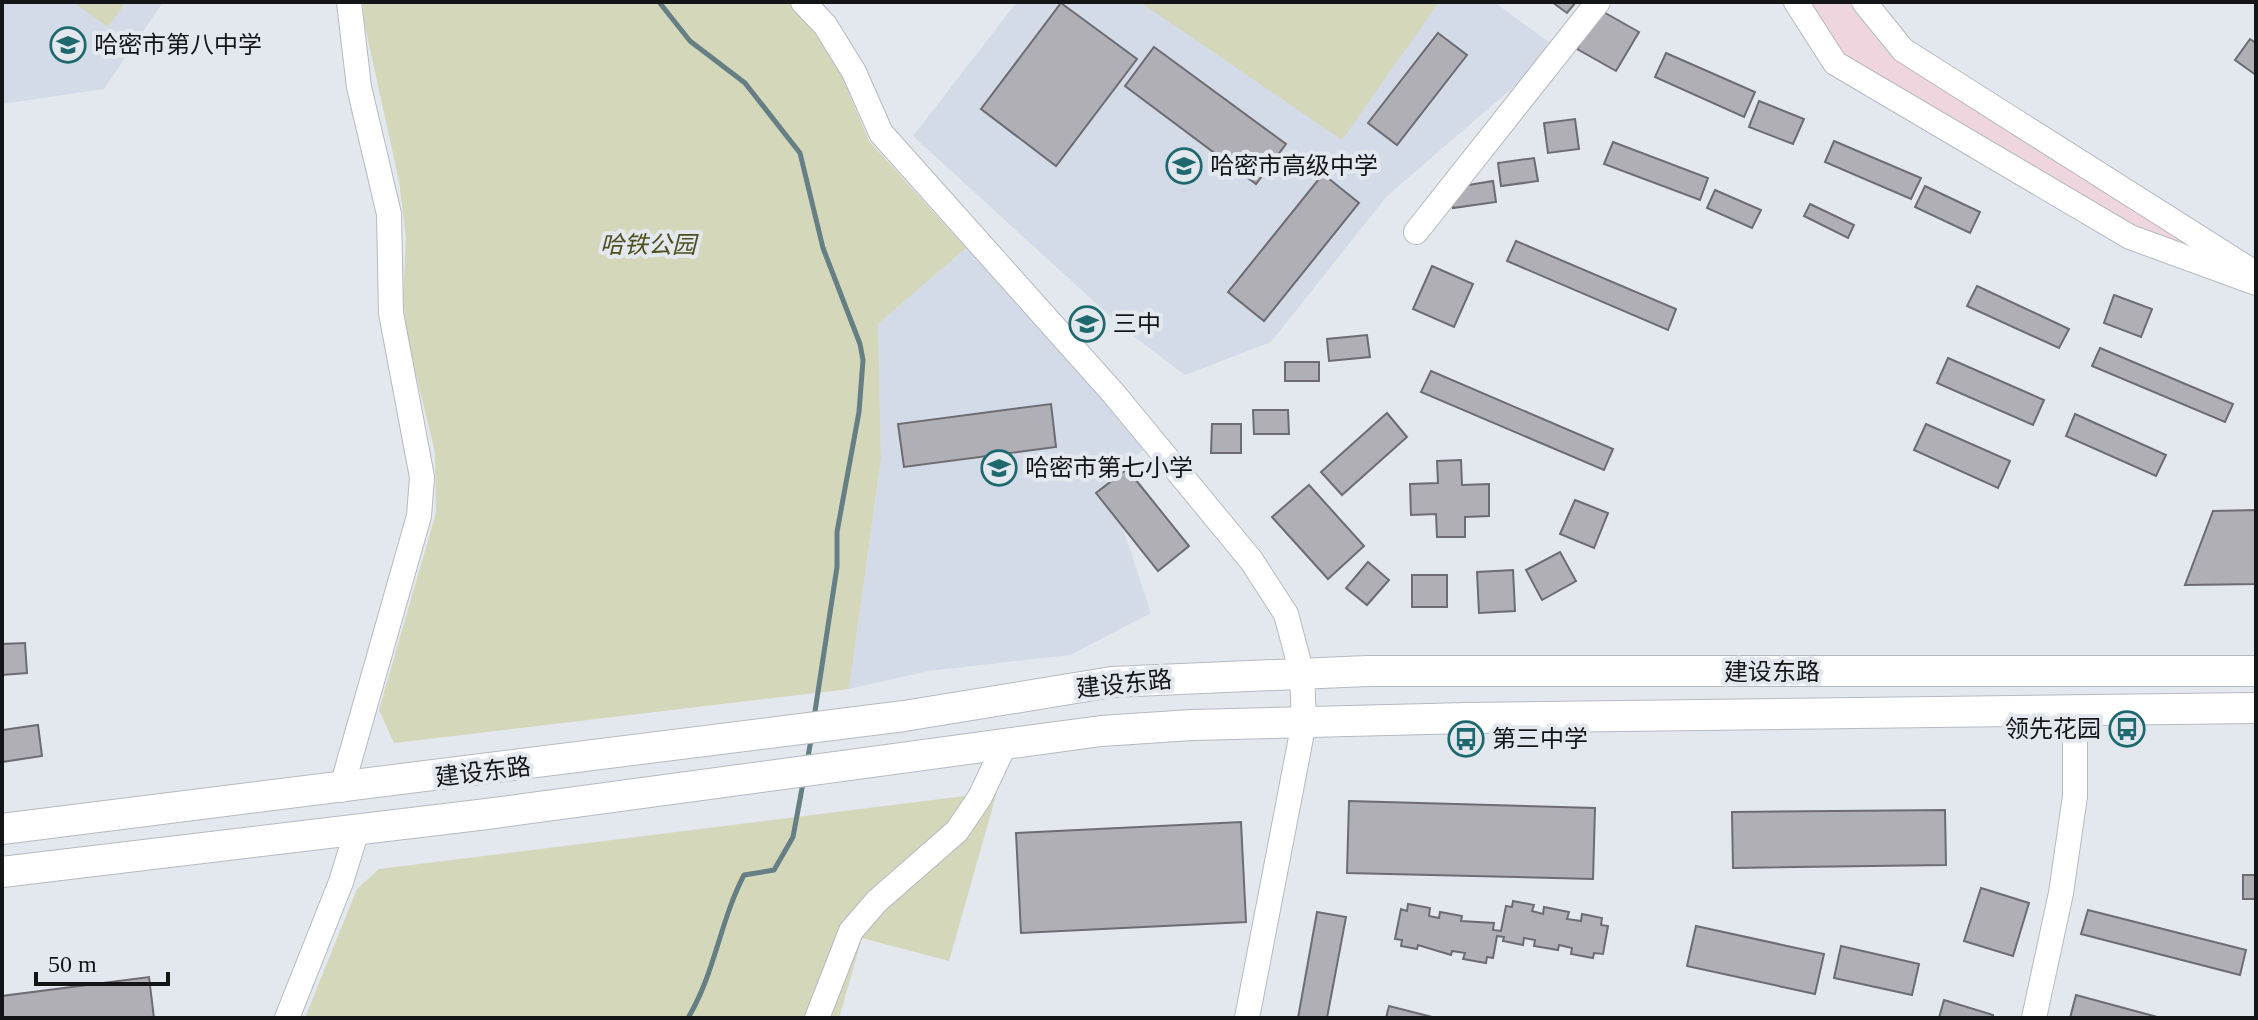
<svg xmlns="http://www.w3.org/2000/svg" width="2258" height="1020" viewBox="0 0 2258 1020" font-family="'Times New Roman','Noto Sans SC',serif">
  <rect width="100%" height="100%" fill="#e3e7ee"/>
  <!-- commercial -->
  <path fill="#efd5dd" d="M 1787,2 L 1880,2 L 1915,48 L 2134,190 L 2256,258 L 2256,293 L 1818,53 Z"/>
  <!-- built -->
  <g fill="#d3dbe8">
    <path d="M 2,2 L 163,2 L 104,89 L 2,104 Z"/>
    <path d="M 1017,2 L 1494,2 L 1554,46 L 1532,71 L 1387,196 L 1271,342 L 1185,375 L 1124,329 L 913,136 Z"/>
    <path d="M 966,248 L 1149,446 L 1106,477 L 1151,613 L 1070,655 L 928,671 L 849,689 L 881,459 L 878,324 Z"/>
  </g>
  <!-- green -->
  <g fill="#d5d7ba">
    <path d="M 73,2 L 126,2 L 108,27 Z"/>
    <path d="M 363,2 L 788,2 L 816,33 L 838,67 L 869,141 L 966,248 L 878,324 L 881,459 L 849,689 L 394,743 L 379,710 L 436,513 L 435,452 L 408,342 L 403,297 L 406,238 L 399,181 L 364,22 Z"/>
    <path d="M 1140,2 L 1439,2 L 1342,140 Z"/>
    <path d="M 997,792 L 949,961 L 862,938 L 839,1018 L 305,1018 L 357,889 L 379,869 Z"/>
  </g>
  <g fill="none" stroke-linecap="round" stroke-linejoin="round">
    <!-- stream -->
    <g stroke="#657f84" stroke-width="5">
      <path d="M 659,2 L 690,41 L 745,83 L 800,153 L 823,248 L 860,344 L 863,360 L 859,412 L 837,532 L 837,567 L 814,718"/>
      <path d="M 807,762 L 811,740"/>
      <path d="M 688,1018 C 715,973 720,921 744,875 L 774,870 L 793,837 L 803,783"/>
    </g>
  </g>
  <!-- building -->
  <g fill="#b0afb6" stroke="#6d6c73" stroke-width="2">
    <path d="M 1552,2 L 1576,2 L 1567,13 Z"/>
    <path d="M 1061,3 L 1137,59 L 1056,166 L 981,109 Z"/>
    <path d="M 1600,10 L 1639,32 L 1616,71 L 1577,49 Z"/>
    <path d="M 1438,33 L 1467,55 L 1397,145 L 1368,123 Z"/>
    <path d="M 2250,39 L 2256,43 L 2256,75 L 2235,60 Z"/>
    <path d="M 1154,47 L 1286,144 L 1256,184 L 1125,86 Z"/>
    <path d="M 1666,53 L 1755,92 L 1744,117 L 1655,77 Z"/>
    <path d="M 1759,101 L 1804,119 L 1793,144 L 1749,127 Z"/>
    <path d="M 1575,119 L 1579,149 L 1548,153 L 1544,123 Z"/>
    <path d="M 1834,141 L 1921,178 L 1911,199 L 1825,162 Z"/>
    <path d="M 1613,142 L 1708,178 L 1700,200 L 1604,164 Z"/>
    <path d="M 1534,158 L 1538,181 L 1501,186 L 1498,163 Z"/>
    <path d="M 1323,174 L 1359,203 L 1264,321 L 1228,292 Z"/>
    <path d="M 1493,181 L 1496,202 L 1453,208 L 1450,188 Z"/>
    <path d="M 1925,186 L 1980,212 L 1970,233 L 1915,207 Z"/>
    <path d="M 1715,190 L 1761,210 L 1752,228 L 1707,208 Z"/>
    <path d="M 1810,204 L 1854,225 L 1848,238 L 1804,216 Z"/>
    <path d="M 1516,241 L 1676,309 L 1668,330 L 1507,261 Z"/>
    <path d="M 1432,266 L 1473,284 L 1454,327 L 1413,309 Z"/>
    <path d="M 1977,286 L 2069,329 L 2059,348 L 1967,306 Z"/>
    <path d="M 2114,295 L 2152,309 L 2141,337 L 2104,323 Z"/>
    <path d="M 1367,335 L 1370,357 L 1329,361 L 1327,339 Z"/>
    <path d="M 2100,348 L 2233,404 L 2225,422 L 2092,366 Z"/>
    <path d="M 1948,358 L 2044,400 L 2033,425 L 1937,383 Z"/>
    <rect x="1285" y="362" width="34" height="19"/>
    <path d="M 1431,371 L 1613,449 L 1604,470 L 1421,392 Z"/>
    <path d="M 1051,404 L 1056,447 L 904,467 L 898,424 Z"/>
    <path d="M 1253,410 L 1288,410 L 1289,434 L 1254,434 Z"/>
    <path d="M 1387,413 L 1407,437 L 1342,495 L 1321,472 Z"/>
    <path d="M 2075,414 L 2166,455 L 2156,476 L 2066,436 Z"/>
    <path d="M 1212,424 L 1241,424 L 1241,453 L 1211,453 Z"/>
    <path d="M 1926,424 L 2010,461 L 1998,488 L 1914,450 Z"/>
    <path d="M 1461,460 L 1462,485 L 1489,484 L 1489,516 L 1465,517 L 1465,537 L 1437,537 L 1436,514 L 1411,515 L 1410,484 L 1438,483 L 1437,461 Z"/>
    <path d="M 1127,469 L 1189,546 L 1158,571 L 1096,493 Z"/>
    <path d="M 1309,485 L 1364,546 L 1328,579 L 1272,517 Z"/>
    <path d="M 1575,500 L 1608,513 L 1594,548 L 1560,534 Z"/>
    <path d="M 2256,510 L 2256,584 L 2185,585 L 2213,511 Z"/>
    <path d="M 1560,552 L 1576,581 L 1542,600 L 1526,570 Z"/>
    <path d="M 1368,562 L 1389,580 L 1367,605 L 1346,588 Z"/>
    <path d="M 1513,570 L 1515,611 L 1479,613 L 1477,572 Z"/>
    <rect x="1412" y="575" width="35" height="32"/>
    <path d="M 25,643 L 27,673 L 2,675 L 2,644 Z"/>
    <path d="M 38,725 L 42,756 L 2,762 L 2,730 Z"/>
    <path d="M 1349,801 L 1595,808 L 1593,879 L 1347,873 Z"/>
    <path d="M 1945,810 L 1946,865 L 1733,868 L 1732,812 Z"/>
    <path d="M 1241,822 L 1246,922 L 1021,933 L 1016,833 Z"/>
    <rect x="2243" y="875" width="13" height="24"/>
    <path d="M 1981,888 L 2029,903 L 2013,956 L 1964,941 Z"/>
    <path d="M 1513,901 L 1534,905 L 1532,911 L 1543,914 L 1544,907 L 1569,912 L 1567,919 L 1581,921 L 1582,914 L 1602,918 L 1601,925 L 1608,926 L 1603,954 L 1594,953 L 1593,958 L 1571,954 L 1572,948 L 1559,945 L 1558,950 L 1534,946 L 1535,940 L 1524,938 L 1523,945 L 1503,941 L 1504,937 L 1497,936 L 1493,958 L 1487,957 L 1486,963 L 1463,959 L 1465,953 L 1452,951 L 1451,955 L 1418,945 L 1417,949 L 1401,946 L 1402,940 L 1395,939 L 1401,909 L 1407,911 L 1408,904 L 1430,908 L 1429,916 L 1439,918 L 1440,912 L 1462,916 L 1461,921 L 1494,923 L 1493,930 L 1501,931 L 1506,906 L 1512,907 Z"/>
    <path d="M 2088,910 L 2246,950 L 2240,975 L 2081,934 Z"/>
    <path d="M 1317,912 L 1346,917 L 1327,1018 L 1298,1018 Z"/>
    <path d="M 1696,926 L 1824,954 L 1815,994 L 1687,966 Z"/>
    <path d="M 1841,946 L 1919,964 L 1912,995 L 1834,978 Z"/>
    <path d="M 149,977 L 154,1018 L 2,1018 L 2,996 Z"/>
    <path d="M 2076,995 L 2161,1018 L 2070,1018 Z"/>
    <path d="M 1944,1000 L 1993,1015 L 1993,1018 L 1939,1018 Z"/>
    <path d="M 1389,1006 L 1436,1018 L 1386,1018 Z"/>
  </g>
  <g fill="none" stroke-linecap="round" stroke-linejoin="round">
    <defs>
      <g id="minor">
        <path d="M 803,2 L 825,25 L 854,72 L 881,133 L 1114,394 L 1251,560 L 1286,614 L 1302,674 L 1304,722 L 1247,1018"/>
        <path d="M 1796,2 L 1835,63 L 2130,237 L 2256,283"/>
        <path d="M 1864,2 L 1903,50 L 2247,268"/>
        <path d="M 1416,232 L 1598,2"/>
        <path d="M 341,790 L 419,516 L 422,477 L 391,313 L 389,214 L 359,87 L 349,2"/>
        <path d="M 287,1018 L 341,882 L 357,830"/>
        <path d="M 817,1018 L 851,931 L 877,901 L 957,831 L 980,797 L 1005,744"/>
        <path d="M 2034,1018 L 2061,893 L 2075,796 L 2075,710"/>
      </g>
      <g id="major">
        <path d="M 2,829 L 904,716 L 1112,682 L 1367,671 L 2256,671"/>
        <path d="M 2,872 L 487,814 L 1101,731 L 1192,725 L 1467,718 L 2256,708"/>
      </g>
    </defs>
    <!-- minor casing -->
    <use href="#minor" stroke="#b5b9c0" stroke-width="26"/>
    <!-- major casing -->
    <use href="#major" stroke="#b5b9c0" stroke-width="32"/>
    <!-- minor -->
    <use href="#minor" stroke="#fff" stroke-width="24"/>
    <!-- major -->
    <use href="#major" stroke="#fff" stroke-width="30"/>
  </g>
  <!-- icons -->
  <defs>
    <symbol id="school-ring" viewBox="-11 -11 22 22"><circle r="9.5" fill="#e3e7ee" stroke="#1d696e" stroke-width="1.5"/><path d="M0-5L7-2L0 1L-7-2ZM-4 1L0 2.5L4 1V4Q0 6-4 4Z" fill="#1d696e"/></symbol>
    <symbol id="university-ring" viewBox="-11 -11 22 22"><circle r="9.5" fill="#e3e7ee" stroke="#1d696e" stroke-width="1.5"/><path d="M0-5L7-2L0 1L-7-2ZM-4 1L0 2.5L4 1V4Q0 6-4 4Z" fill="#1d696e"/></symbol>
    <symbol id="bus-ring" viewBox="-11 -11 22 22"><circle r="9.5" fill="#e3e7ee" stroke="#1d696e" stroke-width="1.5"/><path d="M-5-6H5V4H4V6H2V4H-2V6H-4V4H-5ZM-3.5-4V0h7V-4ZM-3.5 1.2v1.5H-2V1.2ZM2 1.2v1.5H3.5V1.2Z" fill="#1d696e"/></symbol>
  </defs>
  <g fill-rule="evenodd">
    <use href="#school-ring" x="48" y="25" width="40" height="40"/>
    <use href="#university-ring" x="1164" y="146" width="40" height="40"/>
    <use href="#school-ring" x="1067" y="304" width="40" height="40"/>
    <use href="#school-ring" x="979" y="448" width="40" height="40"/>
    <use href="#bus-ring" x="2107" y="709" width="40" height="40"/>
    <use href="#bus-ring" x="1446" y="719" width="40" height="40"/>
  </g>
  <g text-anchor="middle" stroke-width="8" stroke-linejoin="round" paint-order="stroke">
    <!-- poi labels -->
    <g font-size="24" fill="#141517" stroke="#e3e7ee" text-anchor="start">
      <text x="94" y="53">哈密市第八中学</text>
      <text x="1210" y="174">哈密市高级中学</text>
      <text x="1113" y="332">三中</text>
      <text x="1025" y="476">哈密市第七小学</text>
      <text x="2101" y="737" text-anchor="end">领先花园</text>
      <text x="1492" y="747">第三中学</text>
    </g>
    <!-- park labels -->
    <g font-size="24" font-style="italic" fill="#4e4f1d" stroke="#e3e7ee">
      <text x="648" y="253">哈铁公园</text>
    </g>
    <!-- street labels -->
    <g font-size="24" fill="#141517" stroke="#e3e7ee">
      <text x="1772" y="680">建设东路</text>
      <text transform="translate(1124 684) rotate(-6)" y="8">建设东路</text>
      <text transform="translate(483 772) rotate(-7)" y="8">建设东路</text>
    </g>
  </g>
  <!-- border -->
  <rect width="2258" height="1020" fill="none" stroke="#141517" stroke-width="8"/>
  <!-- scale -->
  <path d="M36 972v12h132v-12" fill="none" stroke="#141517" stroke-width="4"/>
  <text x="48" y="972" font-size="24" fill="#141517" stroke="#e3e7ee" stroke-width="6" paint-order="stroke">50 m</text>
</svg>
